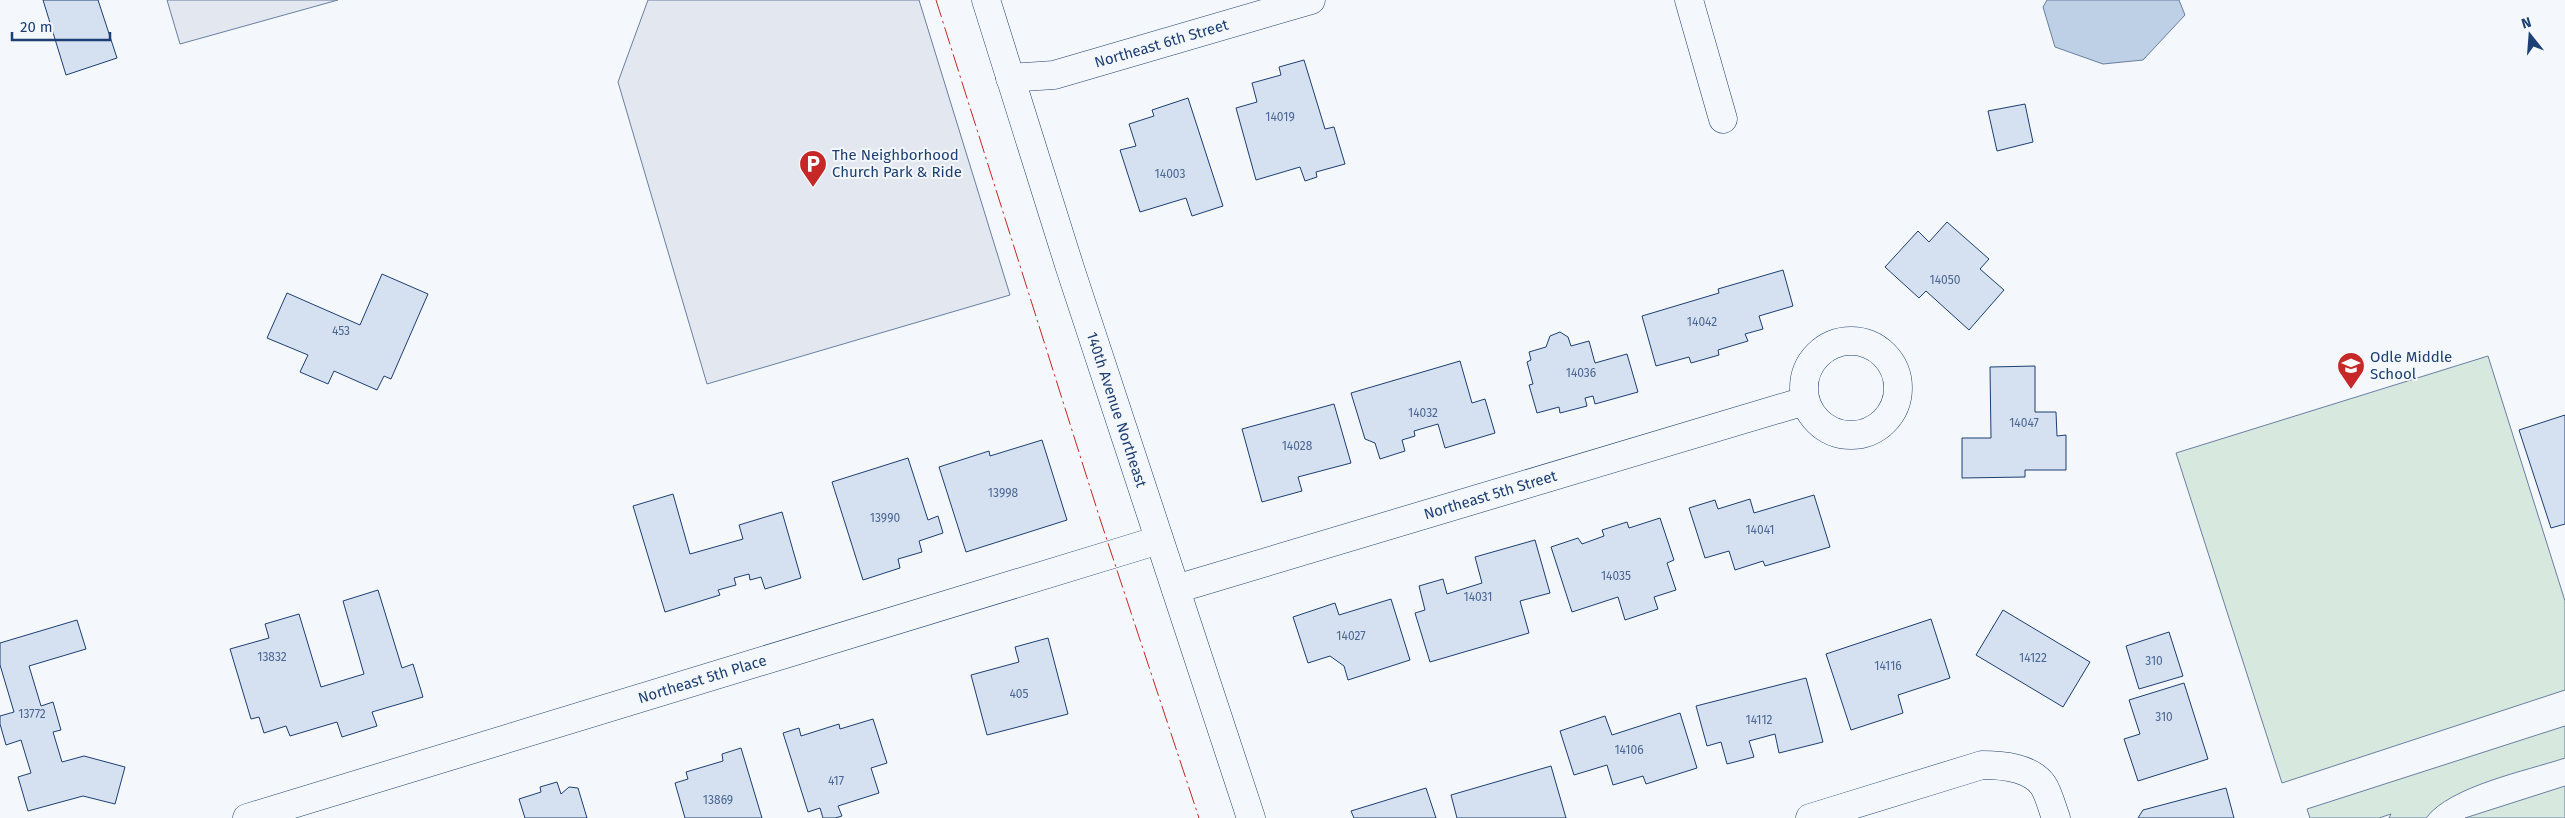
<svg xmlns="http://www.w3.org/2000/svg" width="2565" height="818" viewBox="0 0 2565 818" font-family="'Fira Sans',sans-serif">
  <rect width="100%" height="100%" fill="#f4f7fb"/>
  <!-- green -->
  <g fill="#d7e8df" stroke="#687fa3">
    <path d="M 2488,356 L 2565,601 L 2565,690 L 2282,783 L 2176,453 Z"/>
    <path d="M 2565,726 L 2565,758 C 2526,771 2450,786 2426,818 L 2389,818 L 2391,814 L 2379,818 L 2310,818 L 2307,809 Z"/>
    <path d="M 2565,786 L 2565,818 L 2465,818 Z"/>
  </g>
  <!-- parking -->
  <g fill="#e3e8f0" stroke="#687fa3">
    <path d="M 167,0 L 338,0 L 180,44 Z"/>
    <path d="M 648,0 L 919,0 L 1010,295 L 707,384 L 618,82 Z"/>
  </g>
  <!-- water -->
  <path fill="#bed0e5" stroke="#687fa3" d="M 2047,0 L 2179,0 L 2185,15 L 2143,60 L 2103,64 L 2055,47 L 2043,7 Z"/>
  <!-- building -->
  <g fill="#d5e0f0" stroke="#1d3f73">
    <path d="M 43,0 L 98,0 L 117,58 L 66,75 Z"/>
    <path d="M 1304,60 L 1325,129 L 1334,127 L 1345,164 L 1316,172 L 1317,177 L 1305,181 L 1300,167 L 1256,180 L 1236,108 L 1257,102 L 1252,83 L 1281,75 L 1279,67 Z"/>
    <path d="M 1188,98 L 1223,206 L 1192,216 L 1186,198 L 1140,212 L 1120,150 L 1136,146 L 1129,124 L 1154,116 L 1152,110 Z"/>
    <path d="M 2025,104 L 2033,142 L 1997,151 L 1988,111 Z"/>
    <path d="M 1947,222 L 1989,259 L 1980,269 L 2004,290 L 1969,330 L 1926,291 L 1919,298 L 1885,267 L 1918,231 L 1929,242 Z"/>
    <path d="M 1783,270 L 1793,306 L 1759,316 L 1763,329 L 1745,334 L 1748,341 L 1718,350 L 1719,355 L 1691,363 L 1689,357 L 1656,366 L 1642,316 L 1719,293 L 1718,289 Z"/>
    <path d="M 382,274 L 428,294 L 391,379 L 384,376 L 377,390 L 334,371 L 328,384 L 300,372 L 308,355 L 267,338 L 287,293 L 360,325 Z"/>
    <path d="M 1560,332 L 1568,337 L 1571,346 L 1589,341 L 1595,363 L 1627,354 L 1638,392 L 1595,404 L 1593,396 L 1585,398 L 1587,406 L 1560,413 L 1559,407 L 1537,413 L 1529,385 L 1533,384 L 1527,362 L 1531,360 L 1529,352 L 1546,347 L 1550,336 Z"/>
    <path d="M 1460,361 L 1472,403 L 1485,399 L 1495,433 L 1445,448 L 1438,424 L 1414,431 L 1415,436 L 1402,440 L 1405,451 L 1380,459 L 1375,443 L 1365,439 L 1351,393 Z"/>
    <path d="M 2035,366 L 2035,412 L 2056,412 L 2057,436 L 2066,435 L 2066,470 L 2025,470 L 2025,477 L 1962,478 L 1962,438 L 1991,438 L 1990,367 Z"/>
    <path d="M 1334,404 L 1351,463 L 1298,477 L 1302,491 L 1262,502 L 1242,429 Z"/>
    <path d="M 2565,415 L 2565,524 L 2551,528 L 2519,430 Z"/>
    <path d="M 1042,440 L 1067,520 L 966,552 L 939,467 L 989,451 L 990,456 Z"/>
    <path d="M 908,458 L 928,520 L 938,516 L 943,533 L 919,541 L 922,552 L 898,559 L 900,568 L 863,580 L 832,482 Z"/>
    <path d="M 673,494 L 690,554 L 743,539 L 739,525 L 782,512 L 801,578 L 765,589 L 761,577 L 750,580 L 749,574 L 734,578 L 736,585 L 718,590 L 720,595 L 665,612 L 633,506 Z"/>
    <path d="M 1814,495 L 1830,547 L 1765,566 L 1763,561 L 1735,570 L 1729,551 L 1705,558 L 1689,508 L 1715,500 L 1718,509 L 1750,499 L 1754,513 Z"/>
    <path d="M 1660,518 L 1674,560 L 1667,563 L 1676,590 L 1654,597 L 1658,609 L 1625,620 L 1618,597 L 1572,612 L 1551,547 L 1578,538 L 1582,544 L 1604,536 L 1602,530 L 1627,522 L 1629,528 Z"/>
    <path d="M 1535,540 L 1550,593 L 1520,601 L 1529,633 L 1430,662 L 1415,613 L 1425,610 L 1419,586 L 1443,579 L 1447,594 L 1482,583 L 1475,557 Z"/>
    <path d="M 378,590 L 402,668 L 413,664 L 423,697 L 372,712 L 377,726 L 342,737 L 337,722 L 290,736 L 286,726 L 264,733 L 259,717 L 251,719 L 230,649 L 269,638 L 265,624 L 299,614 L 321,687 L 364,674 L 343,601 Z"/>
    <path d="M 1391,599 L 1410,660 L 1348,680 L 1344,666 L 1330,656 L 1308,663 L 1293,617 L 1335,603 L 1339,615 Z"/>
    <path d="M 2003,610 L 2090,662 L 2063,707 L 1976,655 Z"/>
    <path d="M 1931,619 L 1950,678 L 1898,695 L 1903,713 L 1851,730 L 1826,654 Z"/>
    <path d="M 77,620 L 86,649 L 29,666 L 41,706 L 53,702 L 61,730 L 53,732 L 62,762 L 84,756 L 125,767 L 115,804 L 83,796 L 28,811 L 18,777 L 31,773 L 21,740 L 6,745 L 0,724 L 0,716 L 14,712 L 0,665 L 0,643 Z"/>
    <path d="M 2169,632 L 2183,676 L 2139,689 L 2126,646 Z"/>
    <path d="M 1048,638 L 1068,714 L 987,735 L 971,675 L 1019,662 L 1015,647 Z"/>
    <path d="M 1806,678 L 1823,742 L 1779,753 L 1775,734 L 1749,741 L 1754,757 L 1727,764 L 1721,742 L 1707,746 L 1696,706 Z"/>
    <path d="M 2184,683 L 2208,759 L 2138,781 L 2124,739 L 2140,734 L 2129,700 Z"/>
    <path d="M 1680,713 L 1697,768 L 1646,784 L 1643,776 L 1613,785 L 1607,765 L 1574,775 L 1560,731 L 1605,716 L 1612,735 Z"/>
    <path d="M 873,719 L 887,763 L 871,768 L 879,793 L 838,806 L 842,816 L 835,818 L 823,818 L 820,808 L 808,812 L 783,733 L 799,728 L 801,736 L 839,724 L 840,729 Z"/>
    <path d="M 741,748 L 762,818 L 685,818 L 675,783 L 688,779 L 686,772 L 723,761 L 722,754 Z"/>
    <path d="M 1551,766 L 1566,818 L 1457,818 L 1451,795 Z"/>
    <path d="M 557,782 L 561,794 L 569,787 L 578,788 L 587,818 L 525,818 L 519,799 L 541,792 L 540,787 Z"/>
    <path d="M 1426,788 L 1436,818 L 1354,818 L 1351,811 Z"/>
    <path d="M 2226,788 L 2234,818 L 2138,818 L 2143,810 Z"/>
  </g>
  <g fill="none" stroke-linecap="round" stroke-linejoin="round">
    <defs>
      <g id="minor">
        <path id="s1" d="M 986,0 L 1070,268 L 1251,818"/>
        <path d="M 1689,0 L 1723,119"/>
        <path id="s2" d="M 1010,78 L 1054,75 L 1311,0"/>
        <circle cx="1851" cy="388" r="47"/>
        <path id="s3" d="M 1176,589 L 1805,401"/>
        <path id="s4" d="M 247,818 L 1159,540"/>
        <path d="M 1810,818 L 1982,765 C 2002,765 2030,767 2043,785 C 2049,794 2052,808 2056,818"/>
      </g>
    </defs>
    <!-- minor casing -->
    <use href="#minor" stroke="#1d3f73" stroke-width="29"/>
    <!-- minor -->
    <use href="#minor" stroke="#f4f7fb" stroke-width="28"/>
    <!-- power -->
    <path stroke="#c62828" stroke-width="1" stroke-dasharray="18 4 2.5 4" stroke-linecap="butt" d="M 936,0 L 1101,522 L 1199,818"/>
  </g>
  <!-- icons -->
  <defs>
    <symbol id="parking-pin" viewBox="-11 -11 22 30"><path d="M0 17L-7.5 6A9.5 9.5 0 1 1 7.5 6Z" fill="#c62828" stroke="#f4f7fb"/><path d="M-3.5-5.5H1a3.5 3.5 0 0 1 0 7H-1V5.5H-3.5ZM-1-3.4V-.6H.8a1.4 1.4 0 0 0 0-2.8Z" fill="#fff"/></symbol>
    <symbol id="school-pin" viewBox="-11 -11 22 30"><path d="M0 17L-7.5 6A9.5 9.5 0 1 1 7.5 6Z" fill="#c62828" stroke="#f4f7fb"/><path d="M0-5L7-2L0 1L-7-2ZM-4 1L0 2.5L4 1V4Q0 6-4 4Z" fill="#fff"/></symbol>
  </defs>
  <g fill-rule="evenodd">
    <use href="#parking-pin" x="797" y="148" width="32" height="43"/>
    <use href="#school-pin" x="2335" y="350" width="32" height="43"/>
  </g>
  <g text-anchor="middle" stroke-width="4" stroke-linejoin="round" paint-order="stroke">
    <!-- number labels -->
    <g font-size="12" fill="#4b6792">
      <text x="1280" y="121">14019</text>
      <text x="1170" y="178">14003</text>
      <text x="1945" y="284">14050</text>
      <text x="1702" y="326">14042</text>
      <text x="341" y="335">453</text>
      <text x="1581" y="377">14036</text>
      <text x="1423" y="417">14032</text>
      <text x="2024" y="427">14047</text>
      <text x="1297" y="450">14028</text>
      <text x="1003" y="497">13998</text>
      <text x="885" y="522">13990</text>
      <text x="1760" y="534">14041</text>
      <text x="1616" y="580">14035</text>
      <text x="1478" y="601">14031</text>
      <text x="1351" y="640">14027</text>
      <text x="272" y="661">13832</text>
      <text x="2033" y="662">14122</text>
      <text x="2154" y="665">310</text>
      <text x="1888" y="670">14116</text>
      <text x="1019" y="698">405</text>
      <text x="32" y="718">13772</text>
      <text x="2164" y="721">310</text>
      <text x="1759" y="724">14112</text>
      <text x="1629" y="754">14106</text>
      <text x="836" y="785">417</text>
      <text x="718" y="804">13869</text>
    </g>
    <!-- street labels -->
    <g font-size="15" fill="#1d3f73" stroke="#f4f7fb">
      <text dy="5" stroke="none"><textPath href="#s2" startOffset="156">Northeast 6th Street</textPath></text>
      <text dy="5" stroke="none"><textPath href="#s1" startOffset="430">140th Avenue Northeast</textPath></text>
      <text dy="5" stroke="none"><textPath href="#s3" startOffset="328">Northeast 5th Street</textPath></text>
      <text dy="5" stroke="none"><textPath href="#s4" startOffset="476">Northeast 5th Place</textPath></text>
    </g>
    <!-- poi labels -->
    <g font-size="15" fill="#1d3f73" stroke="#f4f7fb" text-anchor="start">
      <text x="832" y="160">The Neighborhood<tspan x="832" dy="17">Church Park &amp; Ride</tspan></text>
      <text x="2370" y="362">Odle Middle<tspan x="2370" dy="17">School</tspan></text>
    </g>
  </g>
  <!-- north arrow -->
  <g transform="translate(2530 35) rotate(343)" stroke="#f4f7fb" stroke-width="4" paint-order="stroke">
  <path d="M0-4L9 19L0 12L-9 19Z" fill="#1d3f73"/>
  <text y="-8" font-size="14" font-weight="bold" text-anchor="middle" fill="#1d3f73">N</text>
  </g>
  <!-- scale -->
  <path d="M12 32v8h98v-8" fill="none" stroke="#1d3f73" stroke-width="2.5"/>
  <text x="20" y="32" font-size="15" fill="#1d3f73" stroke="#f4f7fb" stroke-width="4" paint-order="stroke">20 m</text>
</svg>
